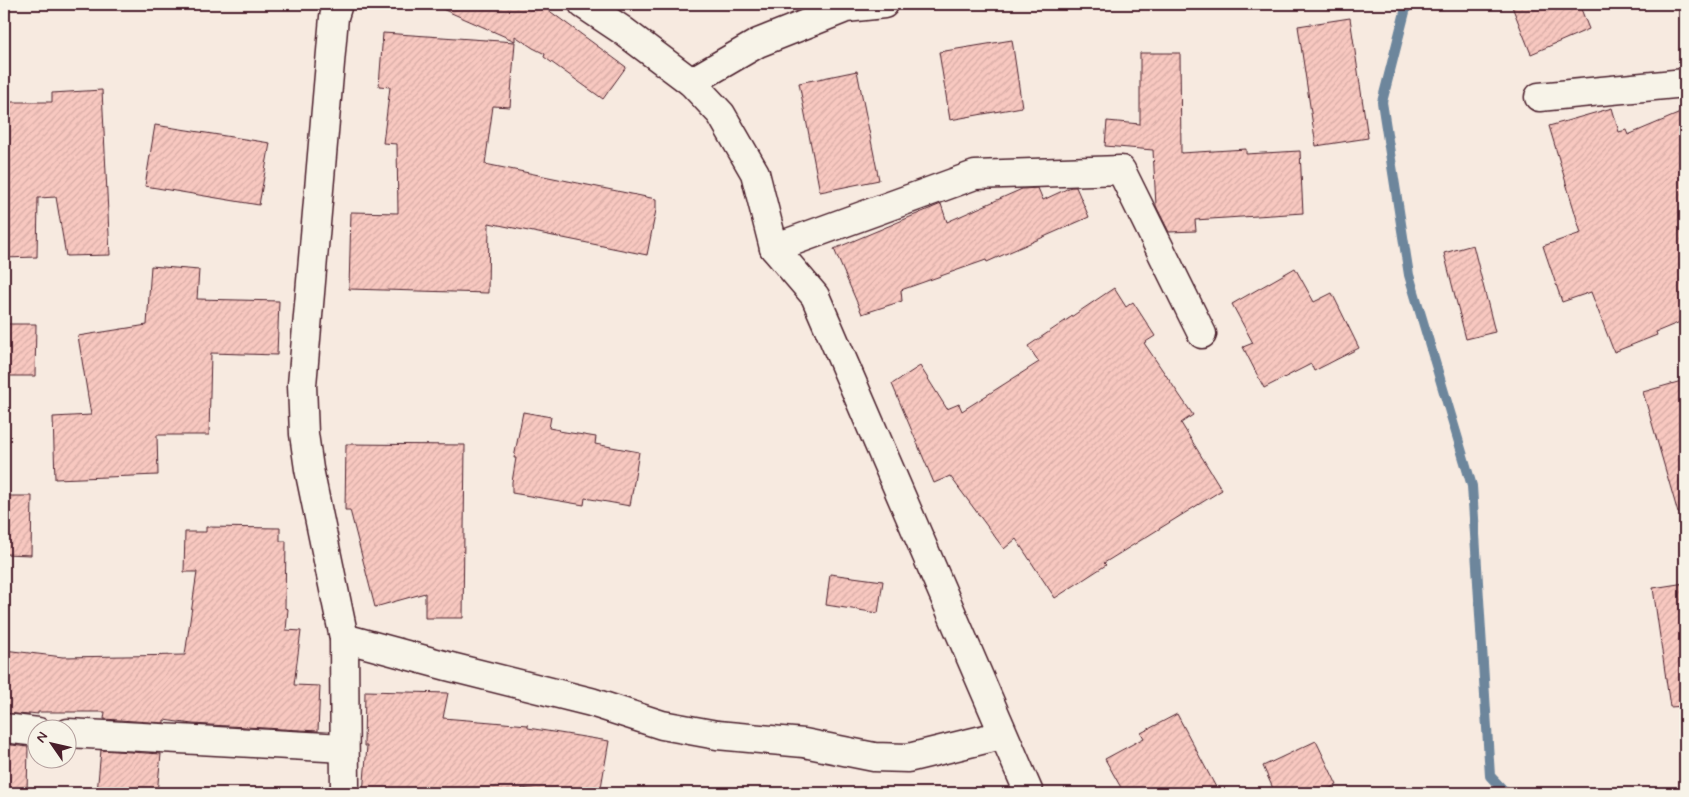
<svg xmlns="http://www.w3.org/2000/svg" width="1689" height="797" viewBox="0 0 1689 797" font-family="Mynerve,sans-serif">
  <defs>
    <pattern id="building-hatch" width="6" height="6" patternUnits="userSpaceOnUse" patternTransform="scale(1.25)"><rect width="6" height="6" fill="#f8c8c0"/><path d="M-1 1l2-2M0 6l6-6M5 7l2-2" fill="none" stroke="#d6aba5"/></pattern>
  </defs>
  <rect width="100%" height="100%" fill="#f7eae0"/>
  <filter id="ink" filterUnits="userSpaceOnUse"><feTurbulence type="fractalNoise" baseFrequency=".02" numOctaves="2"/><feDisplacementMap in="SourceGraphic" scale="10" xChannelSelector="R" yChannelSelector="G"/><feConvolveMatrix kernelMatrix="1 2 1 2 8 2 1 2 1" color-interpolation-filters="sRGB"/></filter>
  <g filter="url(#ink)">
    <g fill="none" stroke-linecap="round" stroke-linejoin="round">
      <!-- stream -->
      <path stroke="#6d869c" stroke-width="10" d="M 1407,4 L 1382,102 L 1409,275 L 1472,486 L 1490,776 L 1506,793"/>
    </g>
    <!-- building -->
    <g fill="url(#building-hatch)" stroke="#4a1f2b">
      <path d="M 431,4 L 540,4 L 626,67 L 603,99 L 544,57 L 545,54 L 533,48 L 515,36 L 515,41 Z"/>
      <path d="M 1511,4 L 1579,4 L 1589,29 L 1531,54 Z"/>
      <path d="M 1350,18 L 1368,138 L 1316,146 L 1298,26 Z"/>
      <path d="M 383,33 L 515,42 L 510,107 L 493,106 L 485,164 L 656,199 L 656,210 L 647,255 L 489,223 L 488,293 L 349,289 L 351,212 L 398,213 L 397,144 L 383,143 L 390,87 L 379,86 Z"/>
      <path d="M 1012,40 L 1022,107 L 950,120 L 939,52 Z"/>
      <path d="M 1140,53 L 1180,53 L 1181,153 L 1246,149 L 1246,154 L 1300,151 L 1303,213 L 1195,220 L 1196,231 L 1169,232 L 1156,206 L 1153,150 L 1105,146 L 1107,121 L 1140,124 Z"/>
      <path d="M 857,71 L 879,180 L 820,192 L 799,83 Z"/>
      <path d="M 102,90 L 110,255 L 66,256 L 56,197 L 38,198 L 37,257 L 4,258 L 4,102 L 52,102 L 52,93 Z"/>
      <path d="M 1612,108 L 1619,132 L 1626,130 L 1628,135 L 1685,111 L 1685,320 L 1656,332 L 1657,335 L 1614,352 L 1591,292 L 1562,302 L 1543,246 L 1581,233 L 1549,126 Z"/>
      <path d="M 155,125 L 270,143 L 259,205 L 145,186 Z"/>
      <path d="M 1071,187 L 1076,187 L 1089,217 L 987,262 L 986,260 L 901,290 L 902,301 L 862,314 L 834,249 L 941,204 L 947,222 L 1022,189 L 1038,188 L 1043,200 Z"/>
      <path d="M 1473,245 L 1495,332 L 1466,339 L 1444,253 Z"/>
      <path d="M 151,266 L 199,270 L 197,299 L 279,301 L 277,355 L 211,353 L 209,435 L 157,435 L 158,475 L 55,479 L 53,417 L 91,415 L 78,336 L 147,325 Z"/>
      <path d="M 1295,268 L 1314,302 L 1332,293 L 1359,348 L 1314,371 L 1311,364 L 1264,388 L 1243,347 L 1253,343 L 1232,304 Z"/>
      <path d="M 1114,288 L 1126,307 L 1133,302 L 1155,336 L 1144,343 L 1193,415 L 1181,423 L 1222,490 L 1104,563 L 1106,565 L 1055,598 L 1016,539 L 1004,549 L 950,476 L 934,483 L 892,384 L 920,366 L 947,409 L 959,404 L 962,411 L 1039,362 L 1028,346 Z"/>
      <path d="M 4,324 L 36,324 L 35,376 L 4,376 Z"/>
      <path d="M 1685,380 L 1685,512 L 1678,513 L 1643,392 Z"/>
      <path d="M 523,412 L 551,417 L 549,428 L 560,430 L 559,431 L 596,437 L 595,444 L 639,452 L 630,506 L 585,498 L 584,505 L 512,493 L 512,482 L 516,458 L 514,458 Z"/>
      <path d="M 346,444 L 465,445 L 463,618 L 425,618 L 425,593 L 375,607 L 350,510 L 345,510 Z"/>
      <path d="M 4,496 L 32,496 L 31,555 L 4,554 Z"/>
      <path d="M 206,527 L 280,528 L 280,541 L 286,541 L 285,608 L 288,609 L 286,630 L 301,631 L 294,685 L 320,686 L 318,731 L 192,724 L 164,720 L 164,723 L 104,719 L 105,712 L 38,712 L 38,714 L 29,713 L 29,715 L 4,713 L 4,650 L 63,657 L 185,655 L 197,572 L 184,572 L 185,532 L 206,532 Z"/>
      <path d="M 830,574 L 883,581 L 878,613 L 826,605 Z"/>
      <path d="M 1685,583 L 1685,706 L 1670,707 L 1653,588 Z"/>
      <path d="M 365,691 L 448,693 L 443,718 L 528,725 L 528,728 L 609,741 L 600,793 L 554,793 L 522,788 L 522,793 L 363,793 L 367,746 L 364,746 Z"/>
      <path d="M 1177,714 L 1219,793 L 1124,793 L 1105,759 L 1144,738 L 1141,733 Z"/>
      <path d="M 1316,741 L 1337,785 L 1319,793 L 1275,793 L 1263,766 Z"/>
      <path d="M 4,744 L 28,747 L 27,793 L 4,793 Z"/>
      <path d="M 101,750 L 161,754 L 157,793 L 97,793 Z"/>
    </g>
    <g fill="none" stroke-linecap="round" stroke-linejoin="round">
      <defs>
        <g id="street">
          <path d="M 338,4 L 334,17 L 302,385 L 304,434 L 309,469 L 344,638 L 345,793"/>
          <path d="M 583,4 L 622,30 L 691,82 L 721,114 L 755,173 L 774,248 L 815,296 L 1029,793"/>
          <path d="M 691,82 L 758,43 L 846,8 L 884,4"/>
          <path d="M 1539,97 L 1685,83"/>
          <path d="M 774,248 L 975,175 L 1121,170 L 1202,334"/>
          <path d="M 344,638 L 447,666 L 591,702 L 662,725 L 717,735 L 804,743 L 874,757 L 908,758 L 1002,735"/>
          <path d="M 4,728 L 38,732"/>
          <path d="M 68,733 L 344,748"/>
        </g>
      </defs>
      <!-- street casing -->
      <use href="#street" stroke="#4a1f2b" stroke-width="31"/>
      <!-- street -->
      <use href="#street" stroke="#f7f3e8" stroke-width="28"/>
    </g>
  </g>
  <!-- margin -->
  <rect width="1689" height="797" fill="none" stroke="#f7f3e8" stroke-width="20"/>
  <rect x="10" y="10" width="1669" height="777" fill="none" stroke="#4a1f2b" stroke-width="2" filter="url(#ink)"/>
  <!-- north arrow -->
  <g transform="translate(52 744) rotate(304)"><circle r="24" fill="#f7f3e8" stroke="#b29e9c"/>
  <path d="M0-4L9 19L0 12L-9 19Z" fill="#4a1f2b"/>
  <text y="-8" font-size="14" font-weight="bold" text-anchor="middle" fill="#4a1f2b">N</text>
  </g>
</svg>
